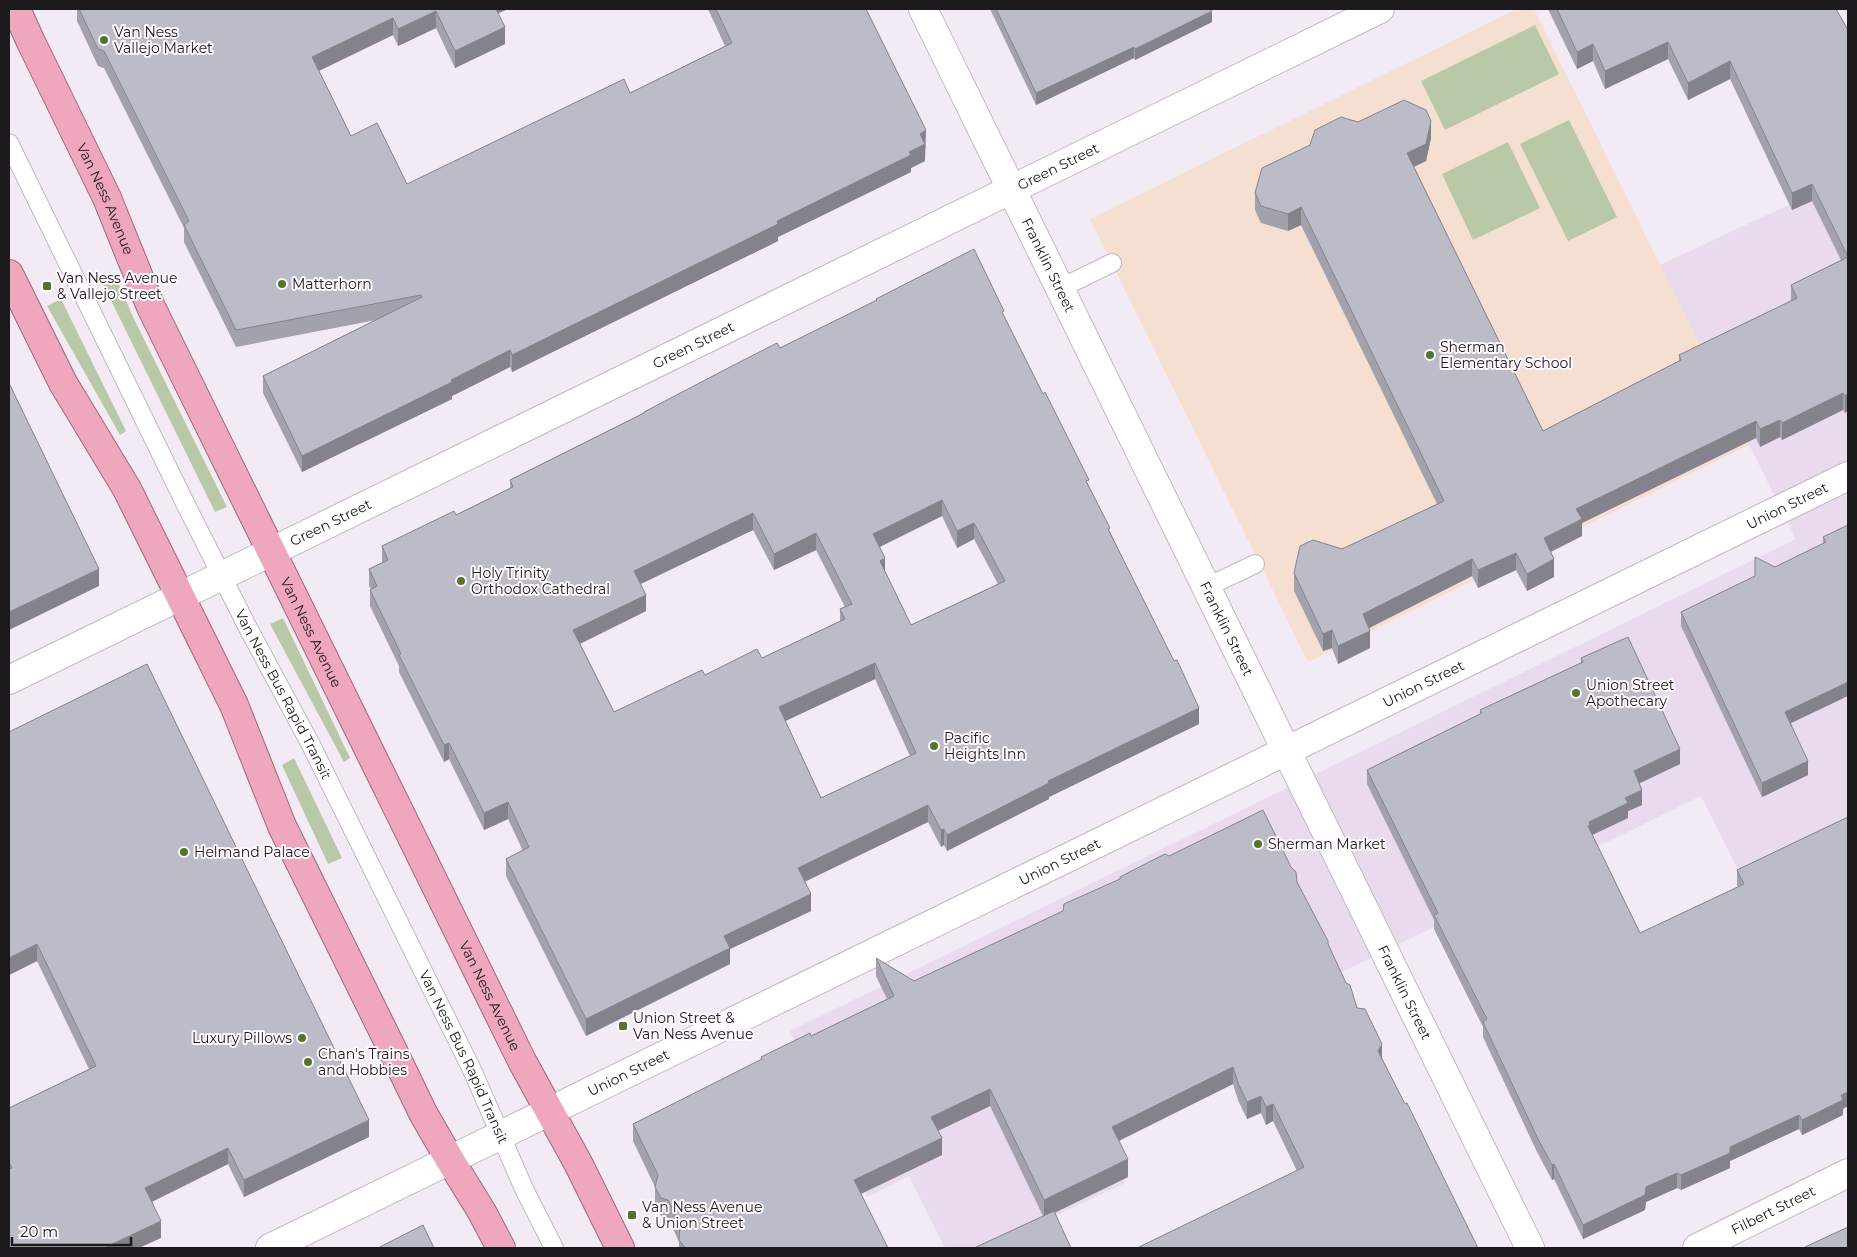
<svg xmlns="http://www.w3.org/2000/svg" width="1857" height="1257" viewBox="0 0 1857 1257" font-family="Montserrat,sans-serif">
  <rect width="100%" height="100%" fill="#f2eaf5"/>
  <!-- built -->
  <path fill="#e9dbed" d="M 1848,177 L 1848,822 L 1741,876 L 1701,796 L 1342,972 L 1361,1015 L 1107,1144 L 1125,1183 L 987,1248 L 945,1248 L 909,1176 L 867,1197 L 790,1031 L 1796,539 L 1660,265 Z"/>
  <!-- education -->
  <path fill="#f4dfd1" d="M 1517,9 L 1534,9 L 1749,445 L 1308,662 L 1090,219 Z"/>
  <!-- green -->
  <g fill="#b9c9a7">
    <path d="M 1535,25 L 1559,74 L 1445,130 L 1421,81 Z"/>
    <path d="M 1569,120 L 1617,217 L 1568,241 L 1520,144 Z"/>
    <path d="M 1508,142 L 1540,208 L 1473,240 L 1442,174 Z"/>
    <path d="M 114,273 L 133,317 L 227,507 L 215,512 L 101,280 Z"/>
    <path d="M 61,299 L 126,431 L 120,435 L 47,306 Z"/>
    <path d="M 283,618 L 350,758 L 344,762 L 270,624 Z"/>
    <path d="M 294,758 L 342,858 L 328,864 L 282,765 Z"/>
  </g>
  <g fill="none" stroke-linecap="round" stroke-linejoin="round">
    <defs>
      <g id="service">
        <path id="s1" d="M 9,143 L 186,505 L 247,626 L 311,745 L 473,1072 L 525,1191 L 554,1248"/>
        <path d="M 1059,289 L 1112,263"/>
        <path d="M 1205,588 L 1255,564"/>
      </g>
      <g id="minor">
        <path id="s2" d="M 9,680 L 1380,9"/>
        <path id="s3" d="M 1697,1248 L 1848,1173"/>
      </g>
      <g id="tertiary">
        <path id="s4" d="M 270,1248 L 1848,476"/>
      </g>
      <g id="secondary">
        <path id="s5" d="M 923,9 L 1530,1248"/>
      </g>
      <g id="trunk">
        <path id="s6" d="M 16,9 L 30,40 L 107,198 L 151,307 L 522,1061 L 579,1165 L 620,1248"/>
        <path d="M 9,274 L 63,383 L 127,489 L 234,705 L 282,826 L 394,1053 L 423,1113 L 450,1160 L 482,1212 L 501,1248"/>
      </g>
    </defs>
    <!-- service casing -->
    <use href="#service" stroke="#c0b8c3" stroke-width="20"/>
    <!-- minor casing -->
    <use href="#minor" stroke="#c0b8c3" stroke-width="30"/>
    <!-- tertiary casing -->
    <use href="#tertiary" stroke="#c0b8c3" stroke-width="30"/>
    <!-- secondary casing -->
    <use href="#secondary" stroke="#c0b8c3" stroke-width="30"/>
    <!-- trunk casing -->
    <use href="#trunk" stroke="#a1677a" stroke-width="30"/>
    <!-- service -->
    <use href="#service" stroke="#fff" stroke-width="18"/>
    <!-- minor -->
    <use href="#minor" stroke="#fff" stroke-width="28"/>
    <!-- tertiary -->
    <use href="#tertiary" stroke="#fff" stroke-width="28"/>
    <!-- secondary -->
    <use href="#secondary" stroke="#fff" stroke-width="28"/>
    <!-- trunk -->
    <use href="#trunk" stroke="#eea7bc" stroke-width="28"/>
  </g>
  <!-- wall -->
  <g fill="#a2a1ac" fill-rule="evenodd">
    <path d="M 77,9 L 508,9 L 498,13 L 505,44 L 455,68 L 436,28 L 398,46 L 393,35 L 319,71 L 351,136 L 407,184 L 630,93 L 725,46 L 708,9 L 866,9 L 926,147 L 925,148 L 925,161 L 911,168 L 911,172 L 778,237 L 778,241 L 512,372 L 510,367 L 452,396 L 452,399 L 302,472 L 263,393 L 263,376 L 376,320 L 236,347 L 184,242 L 184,228 L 104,68 L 98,66 L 77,21 Z"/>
    <path d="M 990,9 L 1211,9 L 1212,22 L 1135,60 L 1134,58 L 1036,105 Z"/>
    <path d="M 1548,9 L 1836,9 L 1848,30 L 1848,411 L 1845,413 L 1843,410 L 1782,440 L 1780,437 L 1760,447 L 1756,438 L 1582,523 L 1582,536 L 1551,552 L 1554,577 L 1527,591 L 1516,570 L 1478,588 L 1472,576 L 1369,628 L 1370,648 L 1338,664 L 1332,648 L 1323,651 L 1294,591 L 1294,573 L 1342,549 L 1437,504 L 1301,225 L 1288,231 L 1261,223 L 1255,210 L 1255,193 L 1358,122 L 1431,138 L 1426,161 L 1414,167 L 1543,431 L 1679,361 L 1679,355 L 1791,301 L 1791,285 L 1841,260 L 1812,201 L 1792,210 L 1730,79 L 1688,100 L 1668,59 L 1605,89 L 1593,61 L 1577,69 Z"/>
    <path d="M 876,299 L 1004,317 L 1089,486 L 1199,724 L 1049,797 L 1049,799 L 947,851 L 944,845 L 941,847 L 928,822 L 804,882 L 811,911 L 730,949 L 730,964 L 586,1036 L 506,876 L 506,859 L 523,851 L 508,819 L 484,830 L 449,759 L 444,762 L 399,672 L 399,666 L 370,606 L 370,590 L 371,589 L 369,586 L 369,569 L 382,563 L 382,546 L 456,515 L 510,488 L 510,480 L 644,413 L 644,412 L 780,348 L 876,301 ZM 942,516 L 957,548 L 974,539 L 998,584 L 911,625 L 885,572 L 880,547 ZM 753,530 L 774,570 L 816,550 L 845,607 L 840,609 L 840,621 L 762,658 L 705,675 L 614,712 L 580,644 L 646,611 L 641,584 ZM 875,679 L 910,756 L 821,798 L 785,721 Z"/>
    <path d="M 1848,525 L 1791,723 L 1808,775 L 1762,797 L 1681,626 L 1681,612 L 1823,544 L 1823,537 Z"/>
    <path d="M 1581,658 L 1680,764 L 1639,783 L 1642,805 L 1628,811 L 1628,818 L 1592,835 L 1640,933 L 1738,887 L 1737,885 L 1737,870 L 1848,817 L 1843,1115 L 1802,1135 L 1799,1129 L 1730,1161 L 1730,1168 L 1681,1190 L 1677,1188 L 1646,1202 L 1645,1210 L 1583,1239 L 1554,1179 L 1552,1180 L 1537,1152 L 1483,1037 L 1483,1027 L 1434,929 L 1434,920 L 1367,784 L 1367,770 L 1480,714 L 1480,710 L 1581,663 Z"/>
    <path d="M 9,732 L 369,1137 L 244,1197 L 228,1164 L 152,1202 L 161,1238 L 9,1248 L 9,1108 L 89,1069 L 37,961 L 9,975 Z"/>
    <path d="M 1169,856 L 1297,882 L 1382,1059 L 1478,1248 L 1297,1171 L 1273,1121 L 1266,1125 L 1261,1113 L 1247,1119 L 1238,1100 L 1233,1084 L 1119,1141 L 1128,1177 L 1055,1212 L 1043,1216 L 990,1106 L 938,1131 L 942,1155 L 861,1194 L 888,1248 L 679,1248 L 679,1242 L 668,1218 L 661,1216 L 655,1204 L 655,1187 L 633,1141 L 633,1124 L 761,1060 L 761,1057 L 811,1036 L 887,999 L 876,976 L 876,958 L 914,981 L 1063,911 Z"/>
  </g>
  <!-- shaded-wall -->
  <g fill="#84838c">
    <path d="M 492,9 L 508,9 L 492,16 Z"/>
    <path d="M 436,11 L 436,28 L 398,46 L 398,29 Z"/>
    <path d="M 1212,11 L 1212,22 L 1135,60 L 1135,49 Z"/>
    <path d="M 393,18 L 393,35 L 312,74 L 312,57 Z"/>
    <path d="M 505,27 L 505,44 L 455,68 L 455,51 Z"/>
    <path d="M 1668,42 L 1668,59 L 1605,89 L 1605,71 Z"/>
    <path d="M 1593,44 L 1593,61 L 1577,69 L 1577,52 Z"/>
    <path d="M 1134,47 L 1134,58 L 1036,105 L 1036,93 Z"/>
    <path d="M 1730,61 L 1730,79 L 1688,100 L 1688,83 Z"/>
    <path d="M 1431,121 L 1431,138 L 1426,161 L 1407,170 L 1407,153 Z"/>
    <path d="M 926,130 L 925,161 L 911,168 L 911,172 L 778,237 L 778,241 L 512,372 L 512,355 L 777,221 L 909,152 L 920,134 Z"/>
    <path d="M 1812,184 L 1812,201 L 1792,210 L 1792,193 Z"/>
    <path d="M 1301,207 L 1301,225 L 1288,231 L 1288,214 Z"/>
    <path d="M 510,350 L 510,367 L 452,396 L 452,399 L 302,472 L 302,456 Z"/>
    <path d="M 1843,393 L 1843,410 L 1782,440 L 1782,423 Z"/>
    <path d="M 1848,394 L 1848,411 L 1845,413 L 1845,396 Z"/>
    <path d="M 1780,420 L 1780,437 L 1760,447 L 1760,429 Z"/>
    <path d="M 1756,421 L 1756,438 L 1582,523 L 1582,536 L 1544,555 L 1544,538 L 1576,509 Z"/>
    <path d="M 942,500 L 942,516 L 873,550 L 873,534 Z"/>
    <path d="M 753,513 L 753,530 L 634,587 L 634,571 Z"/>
    <path d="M 974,523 L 974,539 L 957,548 L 957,531 Z"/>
    <path d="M 816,533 L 816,550 L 774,570 L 774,554 Z"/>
    <path d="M 1516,553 L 1516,570 L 1478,588 L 1478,570 Z"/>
    <path d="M 885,558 L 885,575 L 880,561 Z"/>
    <path d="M 1472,559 L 1472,576 L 1363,631 L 1363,614 Z"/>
    <path d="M 1554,559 L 1554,577 L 1527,591 L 1527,574 Z"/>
    <path d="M 99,569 L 99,586 L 9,630 L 9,612 Z"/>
    <path d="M 646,595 L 646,611 L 573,647 L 573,630 Z"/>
    <path d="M 1332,630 L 1332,648 L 1323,651 L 1323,634 Z"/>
    <path d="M 1370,631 L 1370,648 L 1338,664 L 1338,646 Z"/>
    <path d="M 875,663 L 875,679 L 779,724 L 779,707 Z"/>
    <path d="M 1848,682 L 1848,696 L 1785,726 L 1785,712 Z"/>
    <path d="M 1199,708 L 1199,724 L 1049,797 L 1049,799 L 947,851 L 947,835 L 1048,781 Z"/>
    <path d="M 449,743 L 449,759 L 444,762 L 444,745 Z"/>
    <path d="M 1680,749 L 1680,764 L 1634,786 L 1634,771 Z"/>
    <path d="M 1808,761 L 1808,775 L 1762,797 L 1762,783 Z"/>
    <path d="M 1642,790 L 1642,805 L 1628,811 L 1628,818 L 1590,836 L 1588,826 L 1589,822 L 1625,798 Z"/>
    <path d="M 508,802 L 508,819 L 484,830 L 484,813 Z"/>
    <path d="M 928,805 L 928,822 L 798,885 L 798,868 Z"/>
    <path d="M 944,829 L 944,845 L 941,847 L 941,830 Z"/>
    <path d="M 811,894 L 811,911 L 730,949 L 730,964 L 586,1036 L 586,1019 L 724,936 Z"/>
    <path d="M 37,944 L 37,961 L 9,975 L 9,958 Z"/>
    <path d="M 1382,1044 L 1382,1062 L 1378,1051 Z"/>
    <path d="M 1233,1067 L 1233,1084 L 1112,1144 L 1112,1127 Z"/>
    <path d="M 990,1089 L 990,1106 L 931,1134 L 931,1117 Z"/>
    <path d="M 1848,1092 L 1848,1106 L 1843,1109 L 1843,1115 L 1802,1135 L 1802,1120 L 1841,1095 Z"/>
    <path d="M 1261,1096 L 1261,1113 L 1247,1119 L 1247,1102 Z"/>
    <path d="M 1273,1104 L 1273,1121 L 1266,1125 L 1266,1107 Z"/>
    <path d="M 1799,1115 L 1799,1129 L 1730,1161 L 1730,1168 L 1681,1190 L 1681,1175 L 1730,1147 Z"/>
    <path d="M 369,1120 L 369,1137 L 244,1197 L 244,1180 Z"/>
    <path d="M 942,1138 L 942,1155 L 854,1197 L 854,1180 Z"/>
    <path d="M 228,1148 L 228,1164 L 145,1205 L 145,1188 Z"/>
    <path d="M 1128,1159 L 1128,1177 L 1044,1218 L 1044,1200 Z"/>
    <path d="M 1554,1164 L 1554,1179 L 1552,1180 L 1552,1165 Z"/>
    <path d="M 1677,1173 L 1677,1188 L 1646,1202 L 1645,1210 L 1583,1239 L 1583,1225 L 1646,1187 Z"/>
    <path d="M 161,1221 L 161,1238 L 139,1248 L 104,1248 Z"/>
  </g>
  <!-- building -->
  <g fill="#bcbbc8" stroke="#84838c" fill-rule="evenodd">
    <path d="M 79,9 L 496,9 L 505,27 L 455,51 L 436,11 L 398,29 L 393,18 L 312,57 L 351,136 L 377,123 L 407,184 L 624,79 L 630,93 L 732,43 L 716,9 L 866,9 L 926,130 L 920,134 L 925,144 L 909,152 L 911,155 L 777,221 L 778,224 L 512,355 L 510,350 L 451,380 L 452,382 L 302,456 L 263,376 L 422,297 L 421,295 L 236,330 L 184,225 L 189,221 L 104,51 L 98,49 Z"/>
    <path d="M 996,9 L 1211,9 L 1212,11 L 1135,49 L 1134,47 L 1036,93 Z"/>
    <path d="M 1557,9 L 1836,9 L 1848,30 L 1848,394 L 1845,396 L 1843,393 L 1782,423 L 1780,420 L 1760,429 L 1756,421 L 1576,509 L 1582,519 L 1544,538 L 1554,559 L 1527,574 L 1516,553 L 1478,570 L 1472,559 L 1363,614 L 1370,631 L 1338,646 L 1332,630 L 1323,634 L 1294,573 L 1300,546 L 1313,540 L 1342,549 L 1444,501 L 1301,207 L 1288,214 L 1261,206 L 1255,193 L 1262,168 L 1310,145 L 1315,130 L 1341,117 L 1358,122 L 1404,100 L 1426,110 L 1431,121 L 1426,144 L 1407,153 L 1543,431 L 1681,360 L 1679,355 L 1797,298 L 1791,285 L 1848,257 L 1812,184 L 1792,193 L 1730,61 L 1688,83 L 1668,42 L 1605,71 L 1593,44 L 1577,52 Z"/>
    <path d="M 974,249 L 1004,311 L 1002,312 L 1043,394 L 1045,392 L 1089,480 L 1086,481 L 1110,528 L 1108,529 L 1174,661 L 1177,660 L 1199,708 L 1048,781 L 1049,783 L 947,835 L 944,829 L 941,830 L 928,805 L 798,868 L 811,894 L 724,936 L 730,948 L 586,1019 L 506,859 L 529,847 L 508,802 L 484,813 L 449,743 L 444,745 L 399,655 L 401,654 L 370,590 L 377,586 L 369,569 L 388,560 L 382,546 L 454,511 L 456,515 L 513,487 L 510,480 L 644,413 L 644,412 L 732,366 L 777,343 L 780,348 L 877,300 L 876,299 ZM 942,500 L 957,531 L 974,523 L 1005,581 L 911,625 L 880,561 L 885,558 L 873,534 ZM 753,513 L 774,554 L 816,533 L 852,604 L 840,609 L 845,619 L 762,658 L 757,649 L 705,675 L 702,670 L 614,712 L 573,630 L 646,595 L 634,571 ZM 875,663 L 916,753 L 821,798 L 779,707 Z"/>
    <path d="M 9,383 L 99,569 L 9,612 Z"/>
    <path d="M 1848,525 L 1848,682 L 1785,712 L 1808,761 L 1762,783 L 1681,612 L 1755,576 L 1755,557 L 1775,567 L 1826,542 L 1823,537 Z"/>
    <path d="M 1628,637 L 1680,749 L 1634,771 L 1642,790 L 1625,798 L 1628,803 L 1589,822 L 1590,825 L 1588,826 L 1640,933 L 1744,884 L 1737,870 L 1848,817 L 1848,1092 L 1841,1095 L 1843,1100 L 1802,1120 L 1799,1115 L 1730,1147 L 1730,1153 L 1681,1175 L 1677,1173 L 1646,1187 L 1645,1195 L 1583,1225 L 1554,1164 L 1552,1165 L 1537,1137 L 1483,1022 L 1487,1019 L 1434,915 L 1438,913 L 1367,770 L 1482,713 L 1480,710 L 1583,662 L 1581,658 Z"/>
    <path d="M 147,664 L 369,1120 L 244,1180 L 228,1148 L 145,1188 L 161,1221 L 104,1248 L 9,1248 L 9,1169 L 12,1168 L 9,1162 L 9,1108 L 96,1066 L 37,944 L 9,958 L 9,732 Z"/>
    <path d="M 1263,810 L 1291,867 L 1296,872 L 1297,882 L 1328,941 L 1328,944 L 1346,983 L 1350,985 L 1357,1008 L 1365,1009 L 1382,1044 L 1378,1051 L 1405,1104 L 1407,1103 L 1478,1248 L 1137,1248 L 1304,1167 L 1273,1104 L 1266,1107 L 1261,1096 L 1247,1102 L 1238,1083 L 1233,1067 L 1112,1127 L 1128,1159 L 1044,1200 L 990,1089 L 931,1117 L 942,1138 L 854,1180 L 888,1248 L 685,1248 L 679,1240 L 680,1225 L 668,1200 L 661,1198 L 655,1187 L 658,1175 L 633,1124 L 762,1059 L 761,1057 L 810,1033 L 811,1036 L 894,996 L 876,958 L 914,981 L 1063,911 L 1064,904 L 1120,879 L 1120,877 L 1149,862 L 1165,854 L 1169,856 Z"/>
    <path d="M 1054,1211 L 1071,1248 L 974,1248 Z"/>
    <path d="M 423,1225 L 434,1248 L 378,1248 Z"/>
    <path d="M 1848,1227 L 1848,1248 L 1806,1248 L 1805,1247 Z"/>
  </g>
  <!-- markers -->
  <g fill="#55752c" stroke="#fdf9fe" stroke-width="2">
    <circle cx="104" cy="40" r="5"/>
    <circle cx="282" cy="284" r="5"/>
    <rect x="42" y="281" width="10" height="10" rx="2.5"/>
    <circle cx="1430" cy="355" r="5"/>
    <circle cx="461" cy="581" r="5"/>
    <circle cx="1576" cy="693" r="5"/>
    <circle cx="934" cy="746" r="5"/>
    <circle cx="1258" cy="844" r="5"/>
    <circle cx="184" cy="852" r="5"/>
    <rect x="618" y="1021" width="10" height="10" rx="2.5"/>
    <circle cx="302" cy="1038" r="5"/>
    <circle cx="308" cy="1062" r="5"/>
    <rect x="627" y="1210" width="10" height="10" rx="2.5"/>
  </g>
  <g text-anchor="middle" stroke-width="4" stroke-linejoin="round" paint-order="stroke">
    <!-- poi labels -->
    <g font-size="14" fill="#1c191c" stroke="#fdf9fe" text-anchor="start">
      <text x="114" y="37">Van Ness<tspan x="114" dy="16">Vallejo Market</tspan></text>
      <text x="57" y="283">Van Ness Avenue<tspan x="57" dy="16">&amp; Vallejo Street</tspan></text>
      <text x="292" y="289">Matterhorn</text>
      <text x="1440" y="352">Sherman<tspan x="1440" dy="16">Elementary School</tspan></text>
      <text x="471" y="578">Holy Trinity<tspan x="471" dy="16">Orthodox Cathedral</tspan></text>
      <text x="1586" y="690">Union Street<tspan x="1586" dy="16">Apothecary</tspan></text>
      <text x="944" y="743">Pacific<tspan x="944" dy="16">Heights Inn</tspan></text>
      <text x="1268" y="849">Sherman Market</text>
      <text x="194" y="857">Helmand Palace</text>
      <text x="633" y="1023">Union Street &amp;<tspan x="633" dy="16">Van Ness Avenue</tspan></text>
      <text x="292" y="1043" text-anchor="end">Luxury Pillows</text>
      <text x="318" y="1059">Chan's Trains<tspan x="318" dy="16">and Hobbies</tspan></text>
      <text x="642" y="1212">Van Ness Avenue<tspan x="642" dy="16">&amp; Union Street</tspan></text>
    </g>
    <!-- street labels -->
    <g font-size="14" fill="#1c191c" stroke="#fdf9fe">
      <text dy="5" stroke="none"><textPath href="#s2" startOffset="1168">Green Street</textPath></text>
      <text dy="5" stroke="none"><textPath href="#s6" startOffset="210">Van Ness Avenue</textPath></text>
      <text dy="5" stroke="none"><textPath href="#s5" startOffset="285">Franklin Street</textPath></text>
      <text dy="5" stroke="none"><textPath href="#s2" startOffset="762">Green Street</textPath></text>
      <text dy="5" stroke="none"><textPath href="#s4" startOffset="1689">Union Street</textPath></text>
      <text dy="5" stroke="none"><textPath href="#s2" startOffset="358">Green Street</textPath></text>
      <text dy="5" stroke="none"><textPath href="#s5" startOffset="690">Franklin Street</textPath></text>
      <text dy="5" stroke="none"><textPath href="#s6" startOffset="690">Van Ness Avenue</textPath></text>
      <text dy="5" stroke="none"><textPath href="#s4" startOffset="1284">Union Street</textPath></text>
      <text dy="5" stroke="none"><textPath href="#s1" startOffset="616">Van Ness Bus Rapid Transit</textPath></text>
      <text dy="5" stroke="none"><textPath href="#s4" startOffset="879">Union Street</textPath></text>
      <text dy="5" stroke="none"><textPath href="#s5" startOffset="1095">Franklin Street</textPath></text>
      <text dy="5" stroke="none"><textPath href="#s6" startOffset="1095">Van Ness Avenue</textPath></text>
      <text dy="5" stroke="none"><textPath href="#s1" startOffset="1021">Van Ness Bus Rapid Transit</textPath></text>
      <text dy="5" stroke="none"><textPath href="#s4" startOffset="399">Union Street</textPath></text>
      <text dy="5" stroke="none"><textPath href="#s3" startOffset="85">Filbert Street</textPath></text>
    </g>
  </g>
  <!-- border -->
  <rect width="1857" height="1257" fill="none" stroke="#1c191c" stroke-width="20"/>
  <!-- scale -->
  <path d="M12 1237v8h119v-8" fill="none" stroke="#1c191c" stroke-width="2.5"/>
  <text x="20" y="1237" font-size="15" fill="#1c191c" stroke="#fdf9fe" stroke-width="4" paint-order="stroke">20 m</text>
</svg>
